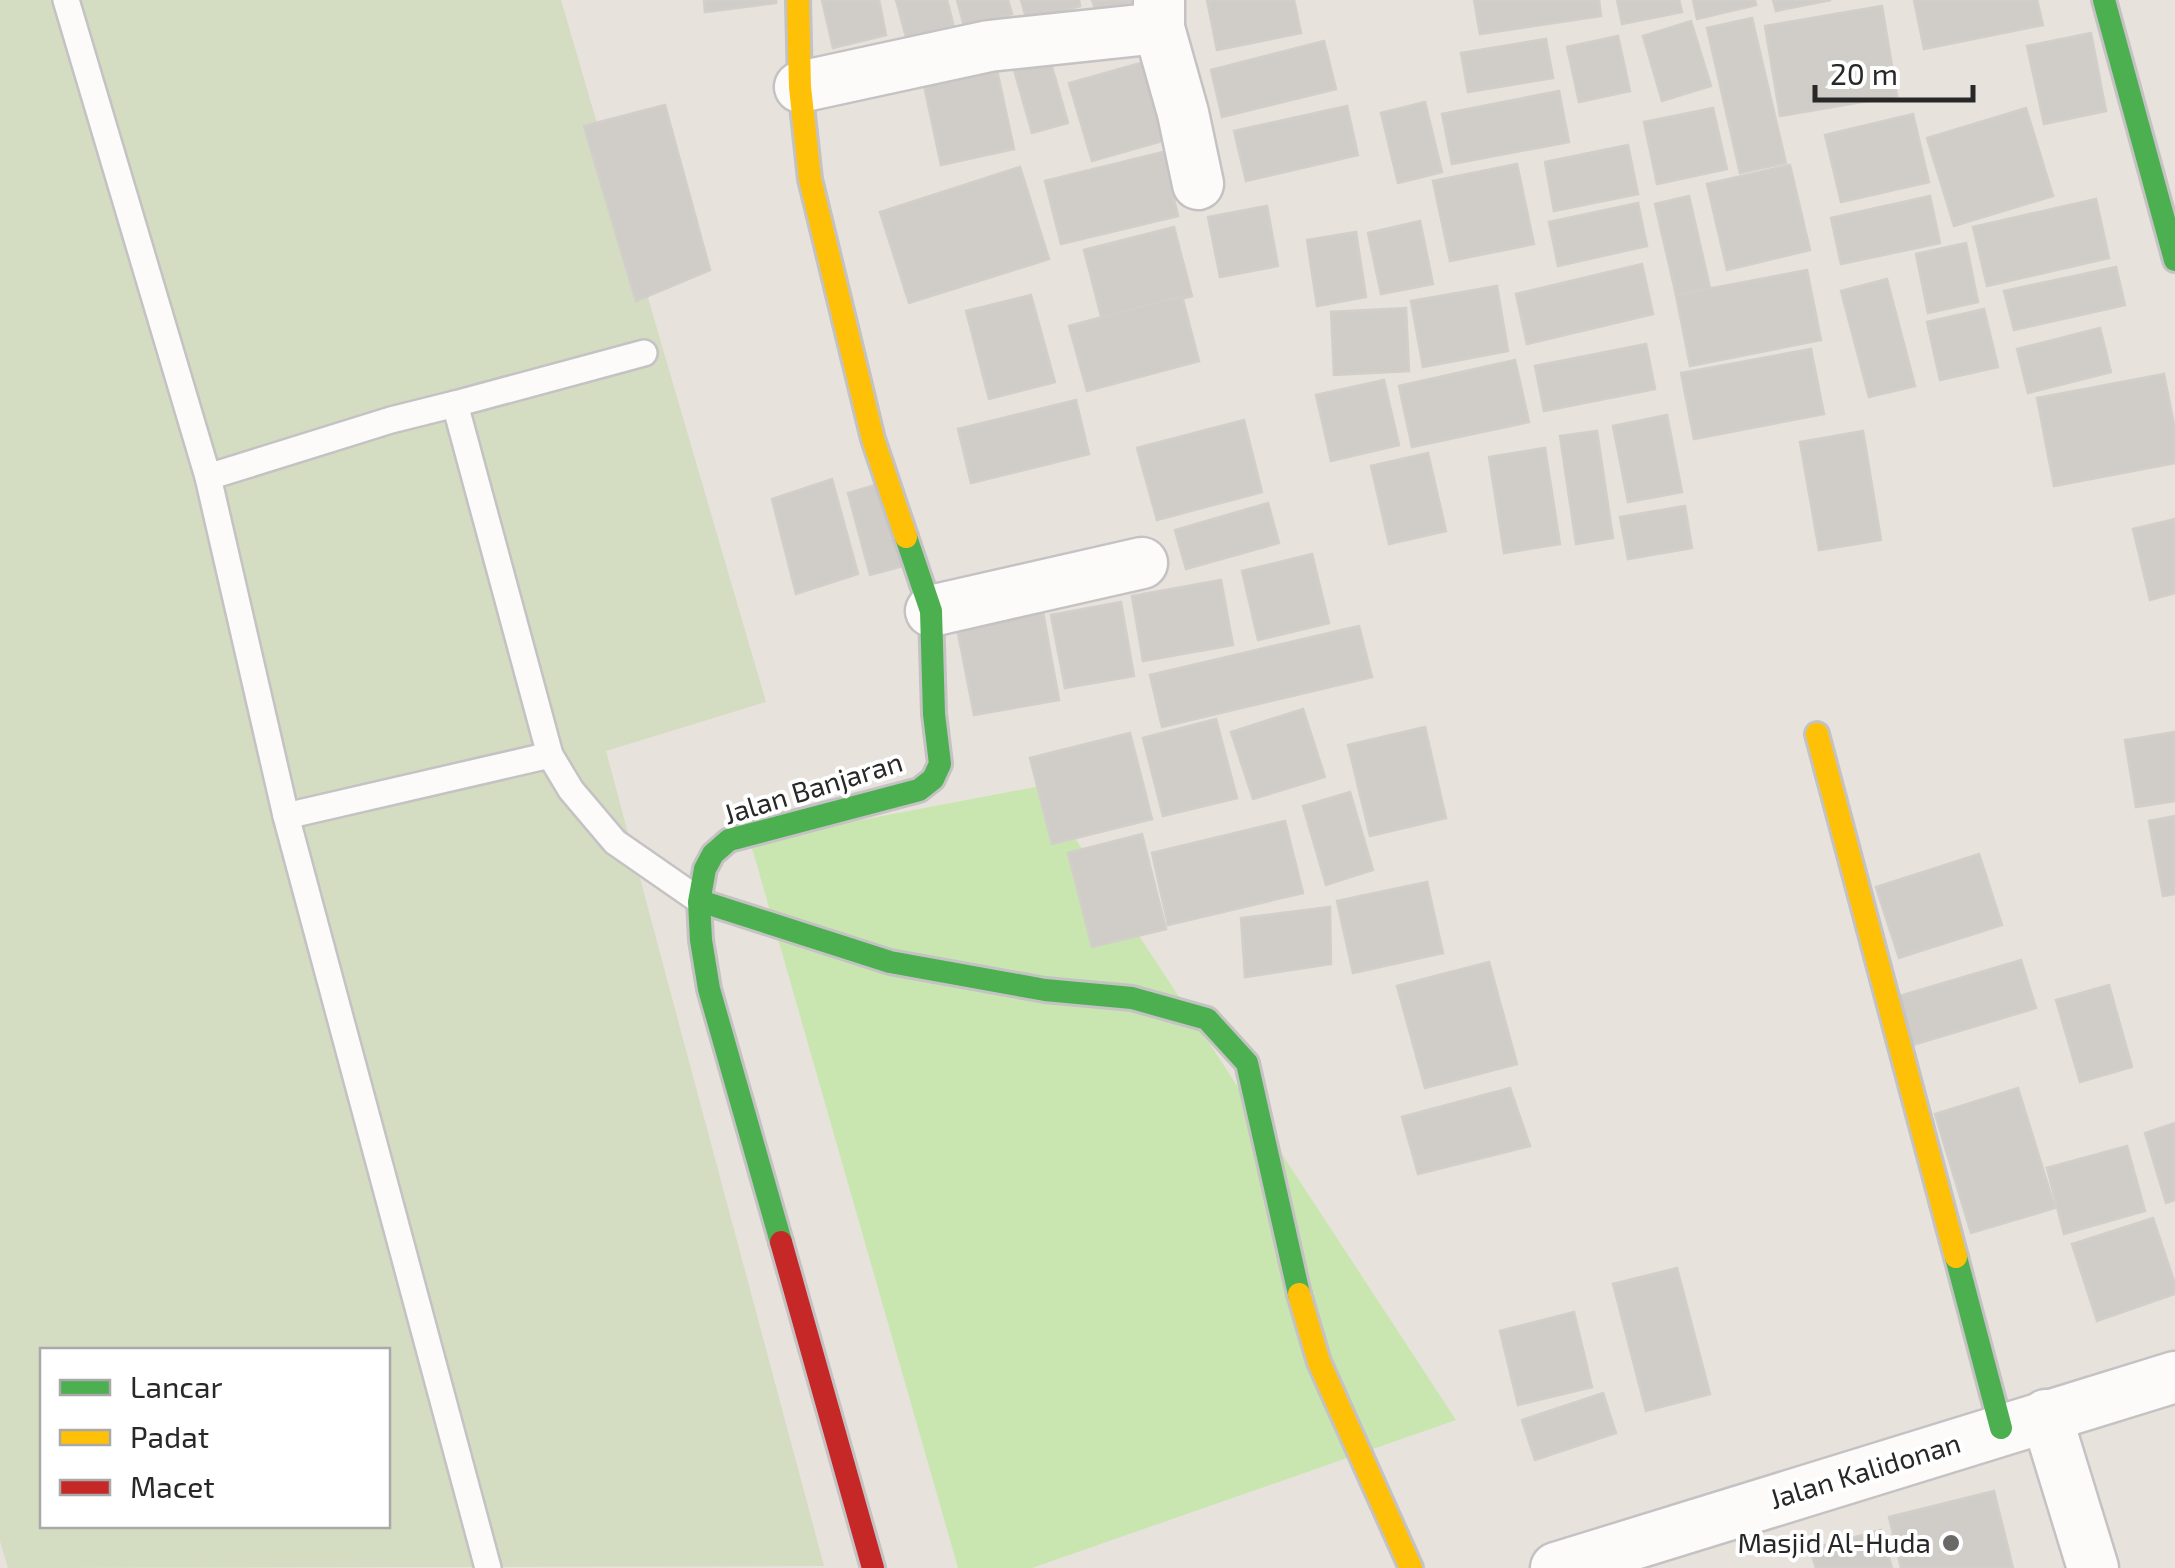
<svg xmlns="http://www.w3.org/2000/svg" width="2175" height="1568" viewBox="0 0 2175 1568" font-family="'Exo 2',sans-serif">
  <rect width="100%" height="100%" fill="#e8e2dc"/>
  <!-- green -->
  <path fill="#c9e6b1" d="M 1041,786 L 1456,1420 L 1032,1568 L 958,1568 L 750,841 Z"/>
  <!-- cemetery -->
  <path fill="#d4dcc2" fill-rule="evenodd" d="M 0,0 L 561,0 L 766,702 L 606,751 L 824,1566 L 8,1568 L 0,1541 ZM 42,1350 L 388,1350 L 388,1526 L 42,1526 Z"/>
  <!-- building -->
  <g fill="#d0ccc8" stroke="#d2cec9" stroke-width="2.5">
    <path d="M 704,0 L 776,0 L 776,3 L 705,12 Z"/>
    <path d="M 822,0 L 879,0 L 886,35 L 833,48 Z"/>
    <path d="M 896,0 L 947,0 L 956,35 L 909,48 Z"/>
    <path d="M 957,0 L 1008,0 L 1012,14 L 964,26 Z"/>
    <path d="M 1021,0 L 1079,0 L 1080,6 L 1027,21 Z"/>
    <path d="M 1092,0 L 1137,0 L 1097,14 Z"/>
    <path d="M 1207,0 L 1294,0 L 1301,33 L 1217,50 Z"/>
    <path d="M 1474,0 L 1599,0 L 1601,16 L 1480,34 Z"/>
    <path d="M 1617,0 L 1679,0 L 1682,12 L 1622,24 Z"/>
    <path d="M 1693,0 L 1755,0 L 1756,5 L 1697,19 Z"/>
    <path d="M 1773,0 L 1831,0 L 1776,11 Z"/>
    <path d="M 1914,0 L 2037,0 L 2043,25 L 1924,49 Z"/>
    <path d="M 1882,6 L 1897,96 L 1780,116 L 1765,26 Z"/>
    <path d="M 1752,18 L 1786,163 L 1740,173 L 1707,28 Z"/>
    <path d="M 1691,21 L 1711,86 L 1662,101 L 1643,36 Z"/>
    <path d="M 2091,33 L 2106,111 L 2044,124 L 2027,46 Z"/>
    <path d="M 1618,36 L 1630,91 L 1579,102 L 1567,47 Z"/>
    <path d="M 1546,39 L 1553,78 L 1468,92 L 1461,53 Z"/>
    <path d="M 1324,41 L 1336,89 L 1222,117 L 1211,70 Z"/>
    <path d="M 1047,49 L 1068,123 L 1032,133 L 1011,59 Z"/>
    <path d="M 995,61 L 1014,149 L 941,165 L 922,76 Z"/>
    <path d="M 1144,62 L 1166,140 L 1092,161 L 1069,83 Z"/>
    <path d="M 1559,91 L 1569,142 L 1452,164 L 1442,114 Z"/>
    <path d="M 1425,102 L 1442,172 L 1398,183 L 1381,113 Z"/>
    <path d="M 665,105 L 710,270 L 636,301 L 584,126 Z"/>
    <path d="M 1347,106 L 1358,155 L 1246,181 L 1234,131 Z"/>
    <path d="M 1713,108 L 1727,169 L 1657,184 L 1644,122 Z"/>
    <path d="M 2026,108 L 2053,196 L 1954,226 L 1927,138 Z"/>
    <path d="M 1913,114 L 1929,182 L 1841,202 L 1825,135 Z"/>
    <path d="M 1628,145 L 1638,194 L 1554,211 L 1545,162 Z"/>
    <path d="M 1163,152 L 1178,216 L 1061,244 L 1045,181 Z"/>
    <path d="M 1517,164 L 1534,244 L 1450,261 L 1433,181 Z"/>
    <path d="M 1790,165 L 1810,250 L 1727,270 L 1707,184 Z"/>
    <path d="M 1020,167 L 1049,259 L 909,303 L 880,212 Z"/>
    <path d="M 1689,196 L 1710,288 L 1676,295 L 1655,204 Z"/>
    <path d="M 1930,196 L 1940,243 L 1841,264 L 1831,218 Z"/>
    <path d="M 2096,199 L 2109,258 L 1987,286 L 1973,227 Z"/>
    <path d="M 1638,203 L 1647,246 L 1558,266 L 1549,222 Z"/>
    <path d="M 1267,206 L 1278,266 L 1220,277 L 1208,217 Z"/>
    <path d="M 1420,221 L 1433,284 L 1381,294 L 1368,233 Z"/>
    <path d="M 1174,227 L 1192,296 L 1102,320 L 1084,250 Z"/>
    <path d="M 1356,232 L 1366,297 L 1317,306 L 1307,240 Z"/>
    <path d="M 1966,243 L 1978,302 L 1928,313 L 1916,254 Z"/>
    <path d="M 1642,264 L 1653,314 L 1527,344 L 1516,294 Z"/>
    <path d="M 2116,267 L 2125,305 L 2014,330 L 2004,291 Z"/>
    <path d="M 1807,270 L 1821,340 L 1690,366 L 1676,295 Z"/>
    <path d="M 1887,279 L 1915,386 L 1869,397 L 1841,291 Z"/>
    <path d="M 1497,286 L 1508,351 L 1423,367 L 1411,301 Z"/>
    <path d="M 1031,295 L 1055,382 L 989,399 L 966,311 Z"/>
    <path d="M 1182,296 L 1199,361 L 1087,391 L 1069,326 Z"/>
    <path d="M 1406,308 L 1409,371 L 1334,375 L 1331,312 Z"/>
    <path d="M 1984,309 L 1998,367 L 1940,380 L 1927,322 Z"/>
    <path d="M 2100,328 L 2111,372 L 2028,393 L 2017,349 Z"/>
    <path d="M 1646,344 L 1655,389 L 1544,411 L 1535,366 Z"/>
    <path d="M 1811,349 L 1824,414 L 1694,439 L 1681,373 Z"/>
    <path d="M 1515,360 L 1529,422 L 1412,447 L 1399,386 Z"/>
    <path d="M 2164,374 L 2175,430 L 2175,463 L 2054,486 L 2037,398 Z"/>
    <path d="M 1384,380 L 1399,445 L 1331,461 L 1316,395 Z"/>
    <path d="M 1076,400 L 1089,454 L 971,483 L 958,429 Z"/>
    <path d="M 1667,415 L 1682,492 L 1628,502 L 1613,426 Z"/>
    <path d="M 1244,420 L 1262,492 L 1157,520 L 1137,448 Z"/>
    <path d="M 1597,431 L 1613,538 L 1576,544 L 1560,436 Z"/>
    <path d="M 1863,431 L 1881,540 L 1819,550 L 1800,442 Z"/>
    <path d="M 1545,448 L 1560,544 L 1504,553 L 1489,457 Z"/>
    <path d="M 1428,453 L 1446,531 L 1389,544 L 1371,466 Z"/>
    <path d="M 832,479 L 858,574 L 796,594 L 772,499 Z"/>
    <path d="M 875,485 L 907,565 L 870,575 L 848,493 Z"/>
    <path d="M 1268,503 L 1279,543 L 1186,569 L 1175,530 Z"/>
    <path d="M 1685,506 L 1692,548 L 1628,559 L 1620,517 Z"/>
    <path d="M 2175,519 L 2175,593 L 2150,600 L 2133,529 Z"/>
    <path d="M 1312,554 L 1329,623 L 1258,640 L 1242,571 Z"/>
    <path d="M 1221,580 L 1233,645 L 1143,661 L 1132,596 Z"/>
    <path d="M 1121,602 L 1134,676 L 1065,688 L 1051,615 Z"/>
    <path d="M 1043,612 L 1059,700 L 974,715 L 957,628 Z"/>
    <path d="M 1359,626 L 1372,677 L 1162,727 L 1150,675 Z"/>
    <path d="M 1303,709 L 1325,777 L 1253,799 L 1231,732 Z"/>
    <path d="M 1216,719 L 1237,798 L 1163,816 L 1143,738 Z"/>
    <path d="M 1425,727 L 1446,818 L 1370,836 L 1348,745 Z"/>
    <path d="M 2175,732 L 2175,801 L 2136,807 L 2125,740 Z"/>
    <path d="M 1130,733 L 1152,819 L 1052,844 L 1030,758 Z"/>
    <path d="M 1350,792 L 1373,870 L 1326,885 L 1303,806 Z"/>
    <path d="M 2175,816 L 2175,894 L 2163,896 L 2149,821 Z"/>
    <path d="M 1285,821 L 1303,893 L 1168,925 L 1152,853 Z"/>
    <path d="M 1142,834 L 1166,929 L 1092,947 L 1068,853 Z"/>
    <path d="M 1979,854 L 2002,925 L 1899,958 L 1876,887 Z"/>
    <path d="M 1427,882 L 1443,953 L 1353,973 L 1337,901 Z"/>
    <path d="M 1330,907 L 1331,964 L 1245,977 L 1241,918 Z"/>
    <path d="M 2021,960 L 2036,1008 L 1913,1045 L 1899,996 Z"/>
    <path d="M 1489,962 L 1517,1064 L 1425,1088 L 1397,986 Z"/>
    <path d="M 2109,985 L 2132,1067 L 2080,1082 L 2056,1000 Z"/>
    <path d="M 1510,1088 L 1530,1146 L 1418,1174 L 1402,1117 Z"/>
    <path d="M 2018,1088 L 2055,1208 L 1971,1233 L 1935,1114 Z"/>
    <path d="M 2175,1123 L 2175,1200 L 2166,1203 L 2145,1133 Z"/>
    <path d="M 2127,1146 L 2145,1211 L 2064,1234 L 2047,1168 Z"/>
    <path d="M 2153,1218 L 2175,1284 L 2175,1294 L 2097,1321 L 2072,1244 Z"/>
    <path d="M 1677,1268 L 1710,1394 L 1646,1411 L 1613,1284 Z"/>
    <path d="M 1574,1312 L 1592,1387 L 1518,1405 L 1500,1331 Z"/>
    <path d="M 1603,1393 L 1616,1433 L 1535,1460 L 1522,1420 Z"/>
    <path d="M 1994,1491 L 2013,1568 L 1901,1568 L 1889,1517 Z"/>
    <path d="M 1881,1530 L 1892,1568 L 1816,1568 L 1810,1549 Z"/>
  </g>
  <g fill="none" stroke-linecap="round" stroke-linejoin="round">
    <defs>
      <g id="lane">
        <path d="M 66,0 L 208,477 L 286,816 L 488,1568"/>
        <path d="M 455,404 L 644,353"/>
        <path d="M 208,477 L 391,420 L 455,404 L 550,755 L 571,790 L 615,842 L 700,901"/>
        <path d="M 286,816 L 550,755"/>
      </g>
      <g id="street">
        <path d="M 1159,0 L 1159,28 L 1183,113 L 1198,184"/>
        <path d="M 800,87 L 989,46 L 1159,28"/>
        <path d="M 931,611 L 1142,563"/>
        <path d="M 2046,1415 L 2093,1568"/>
        <path d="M 1556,1568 L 2175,1377"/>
      </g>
      <g id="fast">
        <path d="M 2104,0 L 2175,260"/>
        <path d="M 700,901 L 890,962 L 1045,990 L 1132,998 L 1207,1019 L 1247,1063 L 1299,1294"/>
        <path d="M 781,1242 L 709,989 L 701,940 L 699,902 L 705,869 L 713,854 L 729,840 L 919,790 L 933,779 L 940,764 L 934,714 L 931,611 L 906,537"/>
        <path d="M 1956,1257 L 2001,1428"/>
      </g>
      <g id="slow">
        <path d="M 798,0 L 800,87 L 810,179 L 873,439 L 906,537"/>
        <path d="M 1817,734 L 1956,1257"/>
        <path d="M 1299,1294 L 1319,1362 L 1411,1568"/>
      </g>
      <path id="jam" d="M 781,1242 L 873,1568"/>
    </defs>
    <!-- lane casing -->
    <use href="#lane" stroke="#c4c2c3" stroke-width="30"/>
    <!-- street casing -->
    <use href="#street" stroke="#c4c2c3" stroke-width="55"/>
    <!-- fast casing -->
    <use href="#fast" stroke="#c4c2c3" stroke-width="28"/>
    <!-- slow casing -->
    <use href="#slow" stroke="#c4c2c3" stroke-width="28"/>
    <!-- jam casing -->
    <use href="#jam" stroke="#c4c2c3" stroke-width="28"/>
    <!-- lane -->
    <use href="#lane" stroke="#fcfbfa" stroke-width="25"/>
    <!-- street -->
    <use href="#street" stroke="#fcfbfa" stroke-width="50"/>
    <!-- fast -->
    <use href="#fast" stroke="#4caf50" stroke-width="22"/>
    <!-- slow -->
    <use href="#slow" stroke="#ffc107" stroke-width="22"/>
    <!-- jam -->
    <use href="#jam" stroke="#c62828" stroke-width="22"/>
  </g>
  <!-- markers -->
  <circle fill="#6b6967" stroke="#fff" stroke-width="4" cx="1951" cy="1543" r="10"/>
  <g text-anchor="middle" stroke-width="8" stroke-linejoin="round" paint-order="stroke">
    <!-- street labels -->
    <g font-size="28" fill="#282828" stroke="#fff">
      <text transform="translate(813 788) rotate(-17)" y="10">Jalan Banjaran</text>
      <text transform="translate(1865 1471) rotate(-17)" y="10">Jalan Kalidonan</text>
    </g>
    <!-- poi labels -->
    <g font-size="28" fill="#282828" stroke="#fff" text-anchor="end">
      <text x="1931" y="1553">Masjid Al-Huda</text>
    </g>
  </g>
  <!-- legend -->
  <rect x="40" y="1348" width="350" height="180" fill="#ffffff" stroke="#a9a9a9" stroke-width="2.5"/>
  <rect x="60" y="1380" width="50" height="15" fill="#4caf50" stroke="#a9a9a9" stroke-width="2.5"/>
  <text x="130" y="1398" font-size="30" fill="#282828">Lancar</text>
  <rect x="60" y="1430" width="50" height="15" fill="#ffc107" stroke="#a9a9a9" stroke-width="2.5"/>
  <text x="130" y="1448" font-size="30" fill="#282828">Padat</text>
  <rect x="60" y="1480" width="50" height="15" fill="#c62828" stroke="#a9a9a9" stroke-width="2.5"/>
  <text x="130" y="1498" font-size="30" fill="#282828">Macet</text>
  <!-- scale -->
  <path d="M1815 85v15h158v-15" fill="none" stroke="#282828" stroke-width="5"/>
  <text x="1830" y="85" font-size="30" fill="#282828" stroke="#ffffff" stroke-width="8" paint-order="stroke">20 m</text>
</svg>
